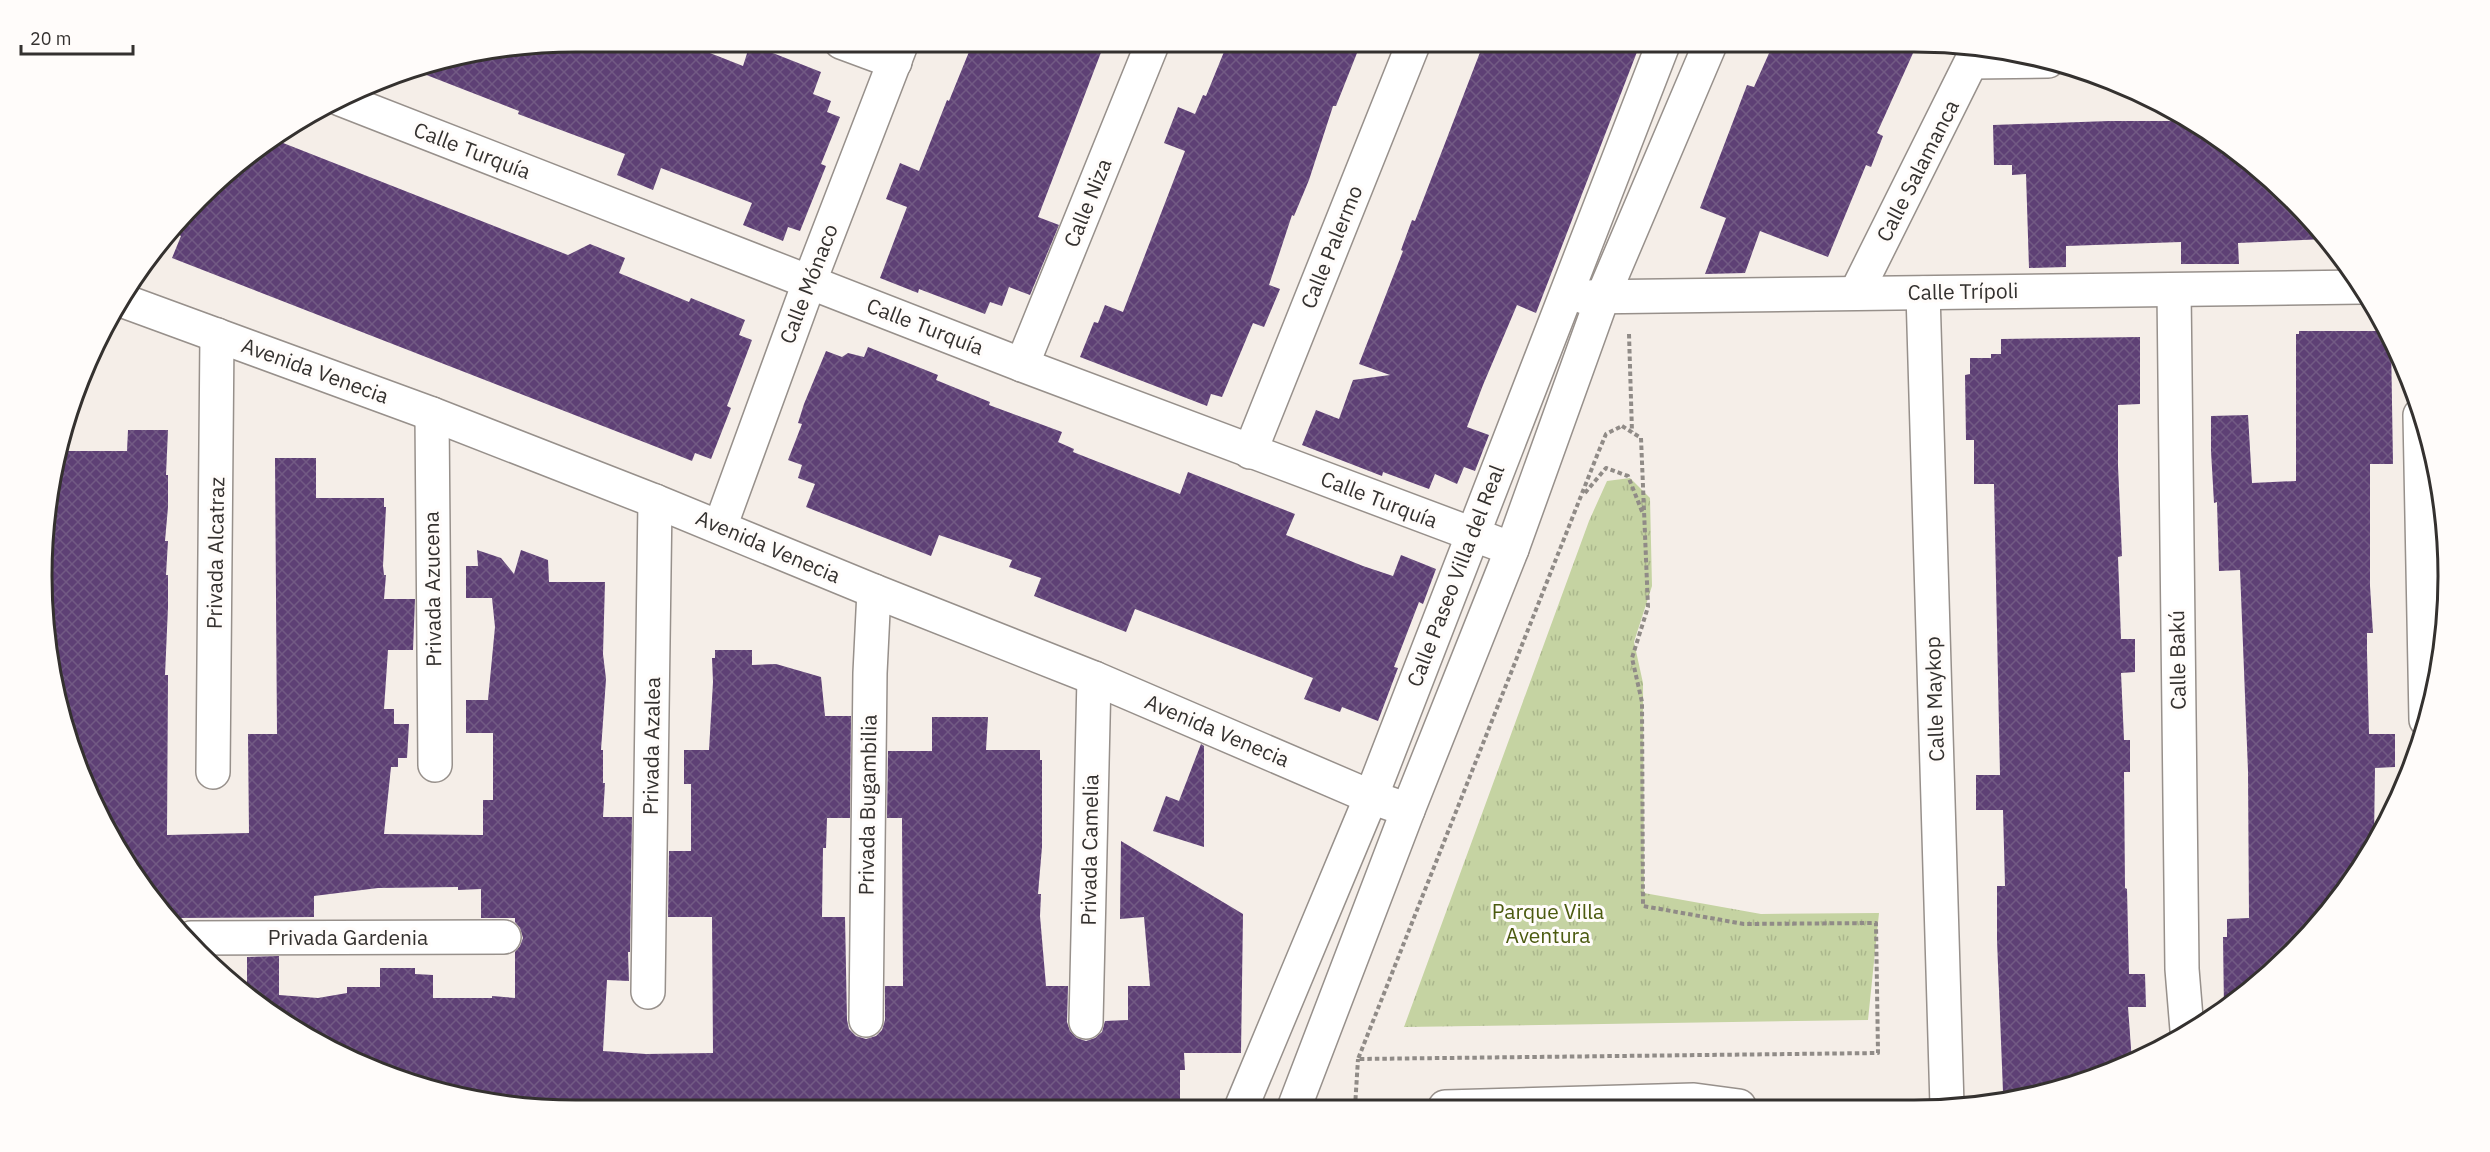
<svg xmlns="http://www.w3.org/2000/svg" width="2490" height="1152" viewBox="0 0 2490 1152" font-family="'IBM Plex Sans',sans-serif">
  <defs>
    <pattern id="park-tufts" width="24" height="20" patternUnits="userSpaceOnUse" patternTransform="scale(1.5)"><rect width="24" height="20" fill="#c5d3a2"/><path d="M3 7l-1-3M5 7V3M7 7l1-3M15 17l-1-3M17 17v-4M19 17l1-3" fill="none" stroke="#aab68c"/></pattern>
    <pattern id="building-cross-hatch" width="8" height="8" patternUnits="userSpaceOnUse" patternTransform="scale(1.5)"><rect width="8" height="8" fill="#5e4075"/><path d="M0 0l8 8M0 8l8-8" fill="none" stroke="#725a84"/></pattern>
  </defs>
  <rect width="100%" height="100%" fill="#f5eee8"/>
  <!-- park -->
  <path fill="url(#park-tufts)" d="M 1630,478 L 1650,498 L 1652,586 L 1634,642 L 1643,683 L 1644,893 L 1761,914 L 1879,913 L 1868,1020 L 1404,1027 L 1589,521 L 1607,481 Z"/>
  <!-- building -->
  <g fill="url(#building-cross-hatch)">
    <path d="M 576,42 L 682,42 L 743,66 L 750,44 L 821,72 L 813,94 L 831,101 L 827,112 L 840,117 L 821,164 L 826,166 L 800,231 L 788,227 L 783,241 L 743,225 L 752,203 L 661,168 L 653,190 L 617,175 L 625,154 L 518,114 L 519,111 L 411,69 Z"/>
    <path d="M 973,42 L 1105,42 L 1038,217 L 1059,225 L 1030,295 L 1009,287 L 1002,306 L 990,302 L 985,314 L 919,289 L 918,293 L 880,278 L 907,207 L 886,199 L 900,163 L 919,171 L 947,100 L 949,101 Z"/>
    <path d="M 1228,42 L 1349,42 L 1346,49 L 1357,53 L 1336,106 L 1333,106 L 1309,180 L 1294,216 L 1292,215 L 1269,285 L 1280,289 L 1264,327 L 1253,323 L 1222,397 L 1211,394 L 1207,406 L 1080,357 L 1094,322 L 1098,323 L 1105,305 L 1123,312 L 1185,151 L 1164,143 L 1178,107 L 1195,114 L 1203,95 L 1206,96 Z"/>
    <path d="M 1484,42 L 1608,42 L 1637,52 L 1536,313 L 1517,305 L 1483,385 L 1467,427 L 1489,435 L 1475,471 L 1464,467 L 1457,484 L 1435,474 L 1429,489 L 1383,472 L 1382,476 L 1302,445 L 1316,410 L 1339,419 L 1353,380 L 1390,375 L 1359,364 L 1403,251 L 1401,250 L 1412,220 L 1415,221 Z"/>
    <path d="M 1774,42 L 1827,42 L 1835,45 L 1836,42 L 1896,42 L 1914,51 L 1877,133 L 1883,136 L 1871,167 L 1866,165 L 1828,257 L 1760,231 L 1745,273 L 1705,274 L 1726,218 L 1700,208 L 1747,85 L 1754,87 Z"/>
    <path d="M 2109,121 L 2191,121 L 2210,132 L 2291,198 L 2325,239 L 2238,243 L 2239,264 L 2181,264 L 2181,242 L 2066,246 L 2066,267 L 2029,268 L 2026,174 L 2012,175 L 2012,165 L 1994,165 L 1993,125 Z"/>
    <path d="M 273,139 L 568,255 L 590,244 L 625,258 L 619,273 L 689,302 L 691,298 L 745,320 L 739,335 L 752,340 L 727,406 L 731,408 L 711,459 L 695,453 L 692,461 L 672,453 L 172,258 L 181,236 L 176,233 L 224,174 Z"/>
    <path d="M 2299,331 L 2386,331 L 2391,341 L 2393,464 L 2370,464 L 2370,586 L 2373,633 L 2367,633 L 2367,652 L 2369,734 L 2395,734 L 2395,767 L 2375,768 L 2374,838 L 2338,901 L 2239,999 L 2224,1009 L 2223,937 L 2227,937 L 2227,919 L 2249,918 L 2248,771 L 2240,570 L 2219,571 L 2217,502 L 2214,503 L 2211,451 L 2211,416 L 2248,415 L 2252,483 L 2296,481 L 2296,334 L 2299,334 Z"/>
    <path d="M 2140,337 L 2140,404 L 2118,405 L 2118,466 L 2122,556 L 2118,557 L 2121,639 L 2135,639 L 2135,672 L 2121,673 L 2124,740 L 2130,740 L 2130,772 L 2124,772 L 2125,888 L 2127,889 L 2129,974 L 2145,974 L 2146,1007 L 2128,1007 L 2132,1062 L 2119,1069 L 2024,1095 L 2003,1092 L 1997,940 L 1997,886 L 2005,886 L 2003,810 L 1976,810 L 1976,775 L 2000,775 L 1994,484 L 1974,484 L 1974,440 L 1966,440 L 1965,375 L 1970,374 L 1970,358 L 1991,358 L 1991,354 L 2001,354 L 2001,339 Z"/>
    <path d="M 868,347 L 938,375 L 936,380 L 990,402 L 989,405 L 1062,432 L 1058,442 L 1074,449 L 1073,452 L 1180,494 L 1188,472 L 1295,514 L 1286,535 L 1363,566 L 1393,576 L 1401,555 L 1436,569 L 1423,604 L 1419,602 L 1394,667 L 1398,668 L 1378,721 L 1342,707 L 1340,712 L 1304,699 L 1313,678 L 1135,609 L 1126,632 L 1034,596 L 1041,578 L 1009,567 L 1012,560 L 939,535 L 931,556 L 806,507 L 815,484 L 798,478 L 802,465 L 788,460 L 802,424 L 798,423 L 804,404 L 826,351 L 842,357 L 848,353 L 864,357 Z"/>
    <path d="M 128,430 L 168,430 L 166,475 L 168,475 L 168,507 L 165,541 L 168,541 L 166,575 L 168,575 L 168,607 L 165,675 L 168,675 L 167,835 L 249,833 L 248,734 L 277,734 L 275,458 L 316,458 L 316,498 L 384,498 L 384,507 L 386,507 L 383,566 L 384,575 L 386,575 L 384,599 L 415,599 L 413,650 L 388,650 L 384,709 L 394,709 L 394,724 L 409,724 L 407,758 L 398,758 L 398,767 L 391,767 L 384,834 L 483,835 L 483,800 L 493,800 L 493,733 L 466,733 L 466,700 L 488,700 L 495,627 L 492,598 L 466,598 L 466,566 L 478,566 L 477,550 L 501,558 L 514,574 L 521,550 L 548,560 L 549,582 L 605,582 L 603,654 L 606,679 L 601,750 L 603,750 L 603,783 L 605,783 L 603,817 L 632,817 L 630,952 L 628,952 L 629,981 L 607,980 L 603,1051 L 646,1054 L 713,1053 L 712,917 L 668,917 L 669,851 L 691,851 L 691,784 L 684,784 L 684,750 L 709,750 L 713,682 L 712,658 L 715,658 L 715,650 L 752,650 L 752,665 L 776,664 L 821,677 L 825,716 L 851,716 L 850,818 L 827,818 L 826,848 L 823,848 L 822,917 L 845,917 L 847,1020 L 849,1029 L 856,1036 L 866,1039 L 876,1036 L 882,1030 L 885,1020 L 885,986 L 903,986 L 902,818 L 887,818 L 888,751 L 932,751 L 932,717 L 988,717 L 986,750 L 1040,750 L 1040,760 L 1042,760 L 1042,847 L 1038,894 L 1041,894 L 1040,916 L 1046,986 L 1068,986 L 1067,1022 L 1070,1031 L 1077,1038 L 1086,1041 L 1095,1038 L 1102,1032 L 1105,1021 L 1128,1020 L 1128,986 L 1150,986 L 1144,917 L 1120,919 L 1121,841 L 1243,914 L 1241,1053 L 1184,1053 L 1185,1070 L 1180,1070 L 1180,1107 L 1149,1108 L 996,1109 L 930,1106 L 929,1109 L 578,1110 L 578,1107 L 556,1108 L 556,1106 L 471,1100 L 372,1069 L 247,992 L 247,957 L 279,956 L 279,995 L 318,998 L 347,993 L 347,987 L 380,987 L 380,968 L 415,968 L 415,974 L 433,975 L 433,998 L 492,998 L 492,996 L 515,998 L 515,952 L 520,946 L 523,938 L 520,928 L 515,922 L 515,918 L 481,918 L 481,889 L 458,890 L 458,887 L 378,888 L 314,896 L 314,917 L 175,918 L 113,843 L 70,747 L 47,646 L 50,542 L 53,542 L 52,512 L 55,512 L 55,464 L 60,451 L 127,451 Z"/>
    <path d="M 1201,744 L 1204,746 L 1204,847 L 1153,831 L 1166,796 L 1179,801 Z"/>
  </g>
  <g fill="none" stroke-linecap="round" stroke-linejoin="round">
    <defs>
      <g id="minor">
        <path d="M 841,42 L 895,62"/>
        <path d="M 1973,62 L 2048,61"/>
        <path d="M 340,99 L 1022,365 L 1512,549"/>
        <path d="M 2174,290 L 2182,969 L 2187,1030"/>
        <path d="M 1856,293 L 1978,48"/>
        <path d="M 1923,293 L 1947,1106"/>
        <path d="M 1584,297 L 2362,287"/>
        <path d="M 1022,365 L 1153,42"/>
        <path d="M 432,414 L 435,765"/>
        <path d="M 2420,415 L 2426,720"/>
        <path d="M 1250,452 L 1414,42"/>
        <path d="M 720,527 L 809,283 L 902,42"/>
        <path d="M 213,772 L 217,335"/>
        <path d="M 191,938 L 504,937"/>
        <path d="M 648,992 L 655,501"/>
        <path d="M 866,1020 L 870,673 L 874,591"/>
        <path d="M 1086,1022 L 1094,678"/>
        <path d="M 1445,1107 L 1694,1100 L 1739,1106"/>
        <path d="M 1241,1108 L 1371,797 L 1664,42"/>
        <path d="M 1294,1108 L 1408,810 L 1512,549 L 1603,296 L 1711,42"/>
      </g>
      <path id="major" d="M 121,300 L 432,414 L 655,501 L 874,591 L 1094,678 L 1371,797 L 1408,810"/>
    </defs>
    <!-- minor casing -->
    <use href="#minor" stroke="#97908b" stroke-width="36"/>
    <!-- major casing -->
    <use href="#major" stroke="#97908b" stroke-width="36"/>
    <!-- path -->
    <g stroke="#908b87" stroke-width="4" stroke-dasharray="4.5 3" stroke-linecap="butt">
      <path d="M 1629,334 L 1632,432"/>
      <path d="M 1622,426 L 1641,438 L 1648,607 L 1632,658 L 1642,702 L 1643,906 L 1744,924 L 1876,923 L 1878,1053 L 1358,1059 L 1598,453 L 1606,434 Z"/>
      <path d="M 1585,493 L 1606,468 L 1628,476 L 1643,514"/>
      <path d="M 1355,1107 L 1358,1059"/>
    </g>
    <!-- minor -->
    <use href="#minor" stroke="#fff" stroke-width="33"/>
    <!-- major -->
    <use href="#major" stroke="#fff" stroke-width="33"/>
  </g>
  <g text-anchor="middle" stroke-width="6" stroke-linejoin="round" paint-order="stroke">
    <!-- street labels -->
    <g font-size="21" fill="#34312f" stroke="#fffcfa">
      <text transform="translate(472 151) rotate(21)" y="7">Calle Turquía</text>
      <text transform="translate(1918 171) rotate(-63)" y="7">Calle Salamanca</text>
      <text transform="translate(1088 203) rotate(-68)" y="7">Calle Niza</text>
      <text transform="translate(1332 247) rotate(-68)" y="7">Calle Palermo</text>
      <text transform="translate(809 284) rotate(-69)" y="7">Calle Mónaco</text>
      <text transform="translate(1963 292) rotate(-1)" y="7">Calle Trípoli</text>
      <text transform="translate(925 327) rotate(21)" y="7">Calle Turquía</text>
      <text transform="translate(315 371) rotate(20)" y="7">Avenida Venecia</text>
      <text transform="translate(1379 500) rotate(21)" y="7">Calle Turquía</text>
      <text transform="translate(768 547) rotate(23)" y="7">Avenida Venecia</text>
      <text transform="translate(216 553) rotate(-89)" y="7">Privada Alcatraz</text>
      <text transform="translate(1456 576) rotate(-69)" y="7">Calle Paseo Villa del Real</text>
      <text transform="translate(433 589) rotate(-91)" y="7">Privada Azucena</text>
      <text transform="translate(2178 660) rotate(-91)" y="7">Calle Bakú</text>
      <text transform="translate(1935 699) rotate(-92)" y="7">Calle Maykop</text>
      <text transform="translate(1217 731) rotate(23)" y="7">Avenida Venecia</text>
      <text transform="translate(652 746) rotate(-89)" y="7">Privada Azalea</text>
      <text transform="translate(868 805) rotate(-89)" y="7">Privada Bugambilia</text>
      <text transform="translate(1090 850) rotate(-89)" y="7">Privada Camelia</text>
      <text x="348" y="945">Privada Gardenia</text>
    </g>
    <!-- park labels -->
    <g font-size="21" fill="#4b5a0f" stroke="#fffcfa">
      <text x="1548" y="919">Parque Villa<tspan x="1548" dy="24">Aventura</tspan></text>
    </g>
  </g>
  <!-- crop -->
  <path d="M0 0H2490V1152H0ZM576 52H1914A524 524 0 0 1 2438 576V576A524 524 0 0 1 1914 1100H576A524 524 0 0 1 52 576V576A524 524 0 0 1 576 52Z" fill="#fffcfa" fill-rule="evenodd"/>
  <path fill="none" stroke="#34312f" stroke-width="3" d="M576 52H1914A524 524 0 0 1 2438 576V576A524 524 0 0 1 1914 1100H576A524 524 0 0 1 52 576V576A524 524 0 0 1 576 52Z"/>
  <!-- scale -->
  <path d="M21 45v9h112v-9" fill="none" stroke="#34312f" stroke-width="3"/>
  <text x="30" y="45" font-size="18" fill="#34312f" stroke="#fffcfa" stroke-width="4.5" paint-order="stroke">20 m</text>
</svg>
